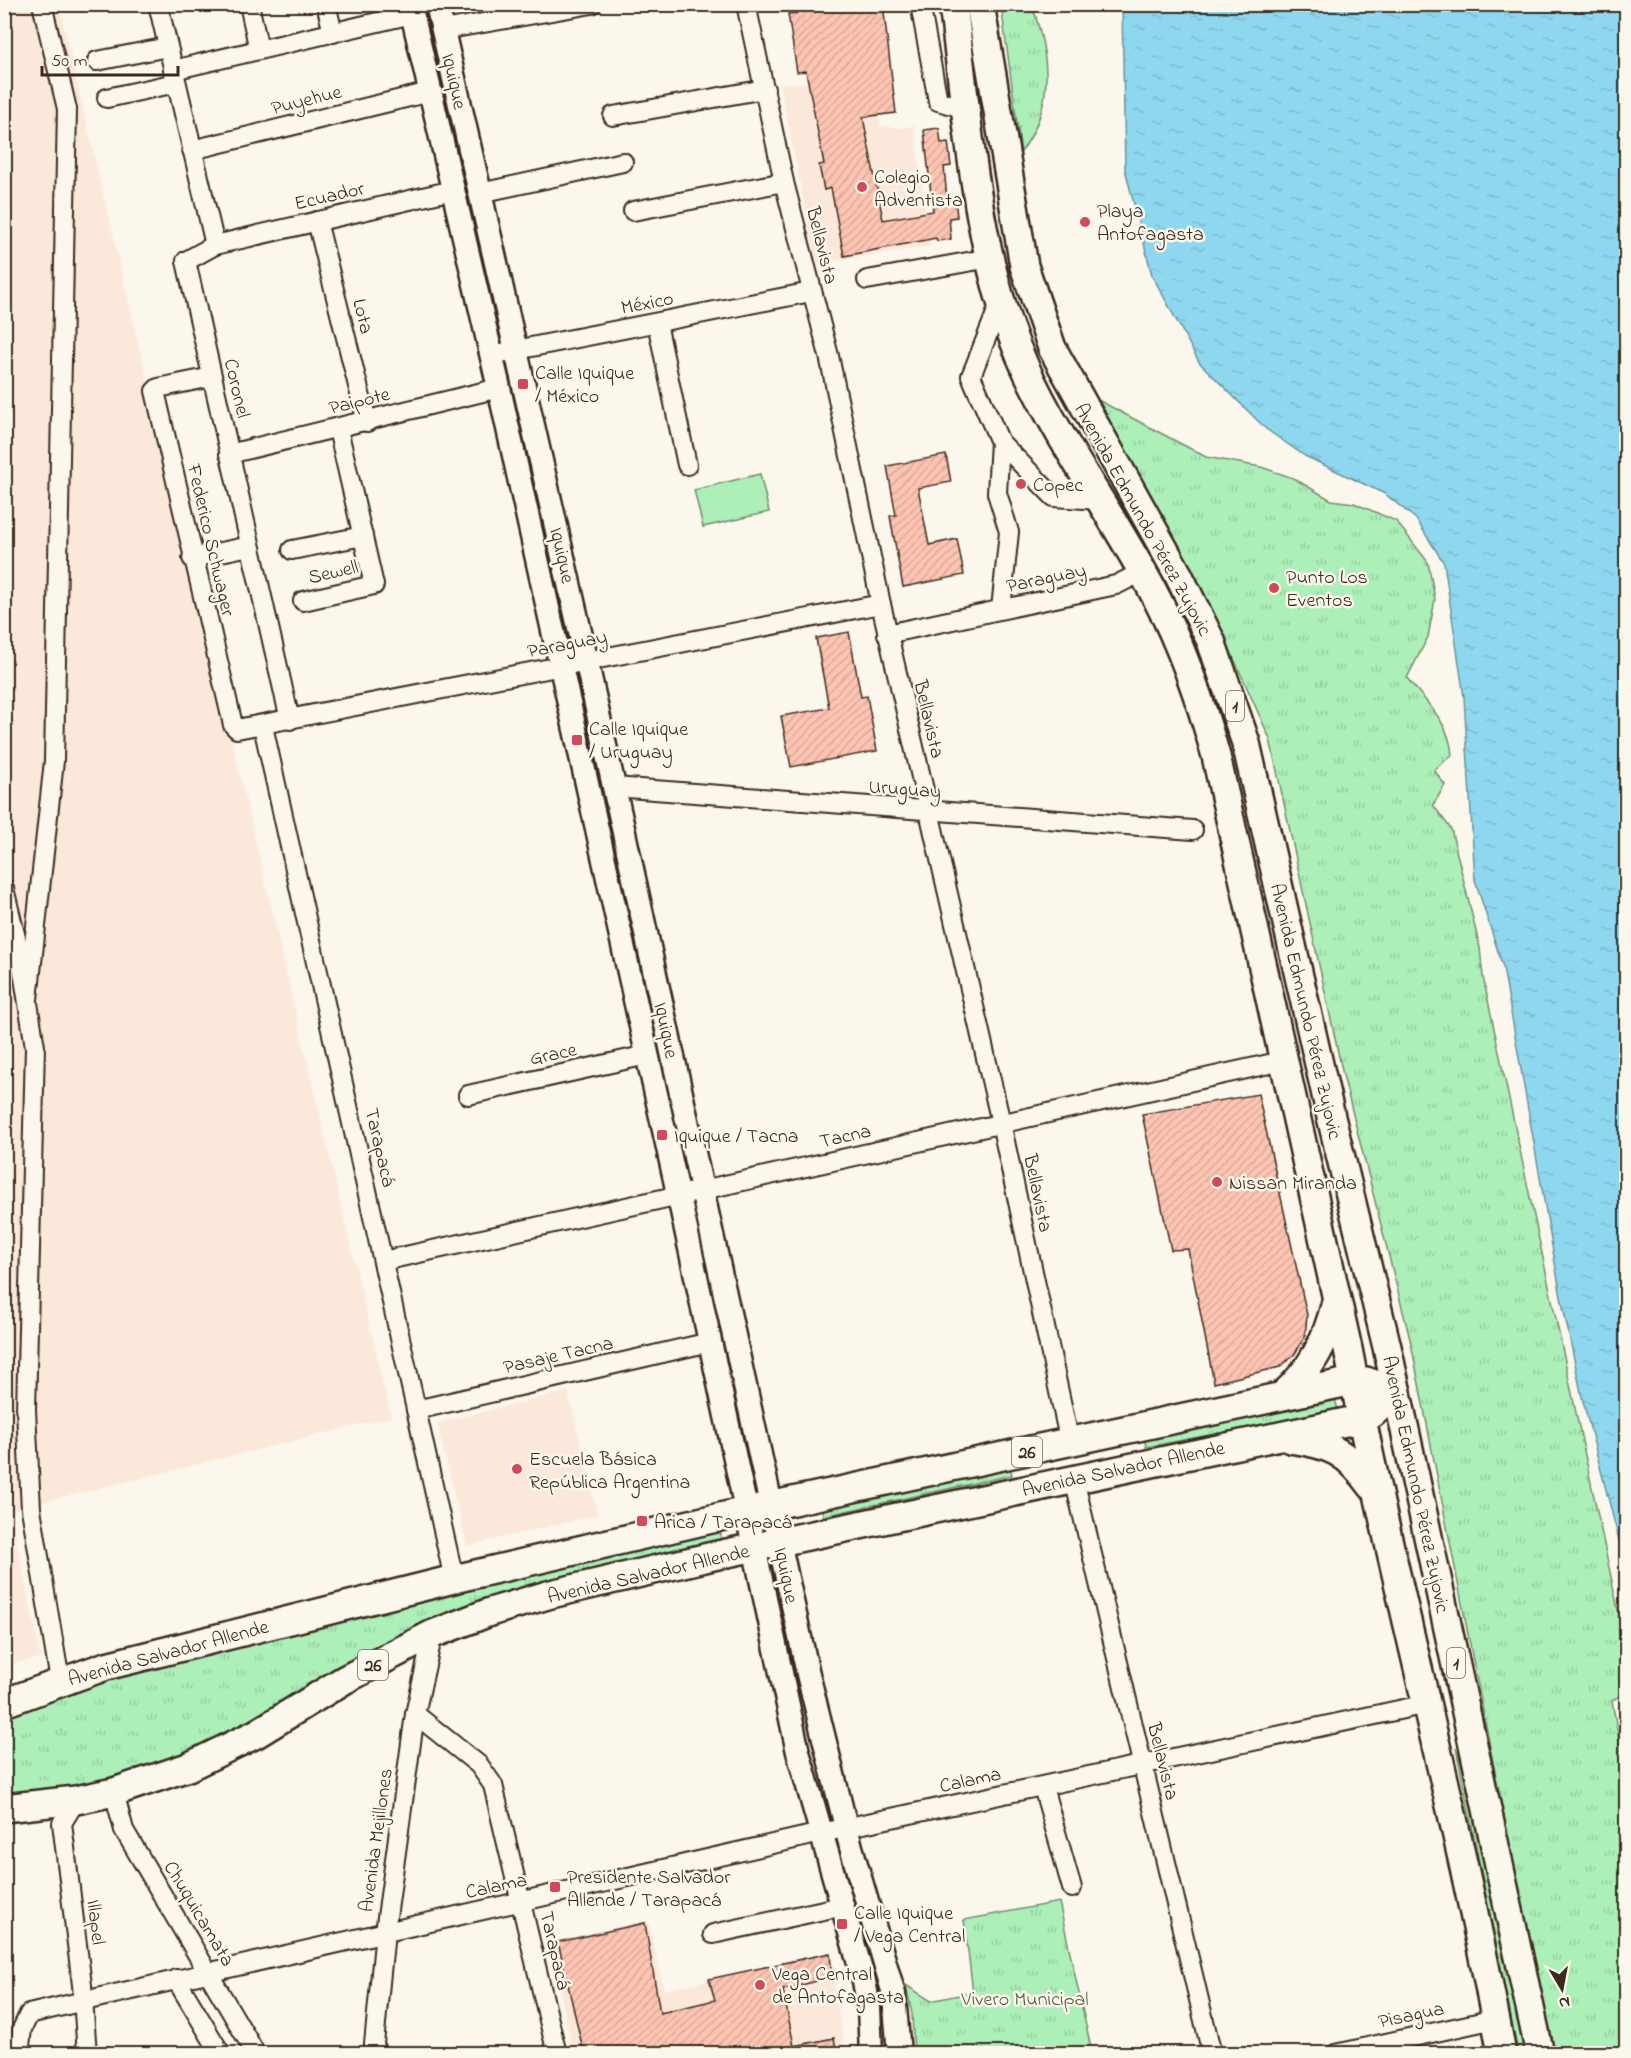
<svg xmlns="http://www.w3.org/2000/svg" width="1631" height="2058" viewBox="0 0 1631 2058" font-family="'Indie Flower',sans-serif">
  <defs>
    <pattern id="grass-tufts" width="24" height="20" patternUnits="userSpaceOnUse" patternTransform="scale(1.5)"><rect width="24" height="20" fill="#acefb9"/><path d="M3 7l-1-3M5 7V3M7 7l1-3M15 17l-1-3M17 17v-4M19 17l1-3" fill="none" stroke="#95cd9f"/></pattern>
    <pattern id="water-ripples" width="26" height="14" patternUnits="userSpaceOnUse" patternTransform="scale(1.5)"><rect width="26" height="14" fill="#8ed8ef"/><path d="M2 4q2-2 4 0t4 0M15 11q2-2 4 0t4 0" fill="none" stroke="#7bbacc"/></pattern>
    <pattern id="building-hatch" width="6" height="6" patternUnits="userSpaceOnUse" patternTransform="scale(1.5)"><rect width="6" height="6" fill="#fdc4b2"/><path d="M-1 1l2-2M0 6l6-6M5 7l2-2" fill="none" stroke="#daa999"/></pattern>
  </defs>
  <rect width="100%" height="100%" fill="#fbf7ec"/>
  <filter id="ink" filterUnits="userSpaceOnUse"><feTurbulence type="fractalNoise" baseFrequency=".0167" numOctaves="2"/><feDisplacementMap in="SourceGraphic" scale="12" xChannelSelector="R" yChannelSelector="G"/><feConvolveMatrix kernelMatrix="1 2 1 2 8 2 1 2 1" color-interpolation-filters="sRGB"/></filter>
  <g filter="url(#ink)">
    <!-- built -->
    <g fill="#fce8db">
      <path d="M 4,5 L 59,5 L 391,1417 L 10,1510 L 41,1658 L 5,1665 Z"/>
      <path d="M 866,72 L 881,126 L 903,128 L 914,125 L 930,246 L 816,264 L 780,83 L 823,84 Z"/>
      <path d="M 568,1391 L 598,1515 L 467,1546 L 437,1423 Z"/>
      <path d="M 648,1920 L 664,1990 L 830,1953 L 845,2053 L 573,2053 L 550,1942 Z"/>
    </g>
    <!-- grass -->
    <g fill="url(#grass-tufts)" stroke="#748c6c" stroke-width="1.5">
      <path d="M 1001,5 L 1032,5 C 1050,57 1055,105 1021,152 Z"/>
      <path d="M 1096,399 L 1206,457 L 1261,467 L 1293,478 L 1331,500 L 1354,503 L 1396,521 L 1428,562 L 1435,599 L 1428,637 L 1407,678 C 1426,702 1450,723 1452,755 L 1434,770 L 1445,785 L 1433,805 L 1451,829 L 1480,948 L 1483,977 L 1626,1647 L 1626,1691 L 1612,1701 L 1626,1779 L 1626,2049 L 1617,2053 L 1550,2053 L 1411,1343 L 1343,1075 L 1270,739 L 1208,601 Z"/>
      <path d="M 1333,1391 L 1338,1410 L 1332,1412 L 1146,1447 L 1144,1437 Z"/>
      <path d="M 1010,1467 L 1012,1475 L 823,1516 L 822,1507 Z"/>
      <path d="M 720,1530 L 722,1542 L 333,1672 L 189,1754 L 130,1775 L 81,1786 L 5,1795 L 4,1719 L 21,1711 L 127,1672 Z"/>
      <path d="M 1456,1748 L 1487,1842 L 1529,2053 L 1518,2053 Z"/>
      <path d="M 1059,1902 L 1092,2053 L 914,2053 L 912,2014 L 906,1985 L 931,2001 L 973,1992 L 964,1920 Z"/>
    </g>
    <!-- pitch -->
    <path fill="#acefb9" stroke="#748c6c" stroke-width="1.5" d="M 760,474 L 769,512 L 703,527 L 694,490 Z"/>
    <!-- water -->
    <path fill="url(#water-ripples)" stroke="#6d929b" stroke-width="1.5" d="M 1122,5 L 1626,5 L 1626,1567 L 1582,1397 L 1561,1297 L 1503,967 L 1475,880 L 1464,697 L 1444,563 L 1416,519 L 1385,494 L 1305,456 L 1266,429 L 1199,362 L 1152,275 L 1125,169 Z"/>
    <!-- building -->
    <g fill="url(#building-hatch)" stroke="#3b2a1e" stroke-width="1.5">
      <path d="M 837,4 L 883,4 L 896,113 L 863,117 L 883,220 L 933,211 L 924,130 L 939,128 L 941,143 L 948,142 L 951,166 L 944,167 L 947,199 L 955,198 L 957,217 L 949,218 L 951,239 L 937,241 L 936,238 L 844,256 L 831,188 L 824,190 L 819,165 L 824,164 L 806,71 L 797,72 L 788,14 L 797,13 L 796,9 Z"/>
      <path d="M 946,455 L 951,482 L 918,488 L 929,545 L 957,539 L 964,575 L 903,587 L 890,516 L 896,515 L 887,466 Z"/>
      <path d="M 849,632 L 861,697 L 867,696 L 877,751 L 791,767 L 781,716 L 829,708 L 816,638 Z"/>
      <path d="M 1258,1094 L 1307,1315 L 1305,1337 L 1294,1355 L 1280,1367 L 1214,1383 L 1188,1249 L 1171,1250 L 1142,1114 Z"/>
      <path d="M 645,1923 L 660,2013 L 715,2000 L 709,1979 L 830,1953 L 832,1977 L 783,1990 L 794,2046 L 834,2038 L 837,2054 L 584,2054 L 558,1942 Z"/>
    </g>
    <g fill="none" stroke-linecap="round" stroke-linejoin="round">
      <defs>
        <g id="minor">
          <path d="M 158,4 L 215,245 L 186,261 L 290,720"/>
          <path d="M 249,4 L 259,50"/>
          <path d="M 326,4 L 333,33"/>
          <path d="M 746,4 L 784,182 L 829,356 L 881,604 L 1001,1123 L 1070,1443"/>
          <path d="M 920,4 L 938,101 L 966,109"/>
          <path d="M 443,30 L 592,4"/>
          <path d="M 97,61 L 168,47"/>
          <path d="M 173,70 L 412,14"/>
          <path d="M 107,98 L 176,83"/>
          <path d="M 613,116 L 765,89"/>
          <path d="M 192,150 L 430,92"/>
          <path d="M 480,193 L 623,162"/>
          <path d="M 633,211 L 784,182"/>
          <path d="M 317,221 L 367,422"/>
          <path d="M 215,245 L 453,190"/>
          <path d="M 867,280 L 990,258"/>
          <path d="M 1001,301 L 971,376 L 1000,442 L 1054,497 L 1100,500"/>
          <path d="M 657,323 L 687,465"/>
          <path d="M 491,355 L 811,292"/>
          <path d="M 212,377 L 158,388 L 155,391 L 233,725 L 237,729 L 881,604"/>
          <path d="M 1000,442 L 997,493 L 1009,532 L 1001,609"/>
          <path d="M 229,454 L 499,388"/>
          <path d="M 292,550 L 363,536"/>
          <path d="M 192,558 L 250,546"/>
          <path d="M 303,601 L 374,585 L 338,429"/>
          <path d="M 887,634 L 1116,585 L 1142,572"/>
          <path d="M 263,726 L 454,1579"/>
          <path d="M 614,787 L 1193,830"/>
          <path d="M 4,888 L 21,959 L 35,1047 L 26,1410 L 31,1509 L 60,1681"/>
          <path d="M 28,999 L 54,761 L 67,109 L 42,4"/>
          <path d="M 468,1095 L 647,1055"/>
          <path d="M 383,1261 L 1282,1061"/>
          <path d="M 416,1410 L 710,1342"/>
          <path d="M 1074,1479 L 1212,2054"/>
          <path d="M 415,1714 L 479,1765 L 493,1785 L 557,2054"/>
          <path d="M 1043,1787 L 1072,1888"/>
          <path d="M 114,1792 L 124,1830 L 256,2054"/>
          <path d="M 76,1800 L 62,1823 L 82,1985 L 87,2054"/>
          <path d="M 713,1934 L 842,1906"/>
          <path d="M 176,1979 L 221,2054"/>
          <path d="M 19,2054 L 22,2029 L 29,2014 L 84,2001 L 821,1833 L 1427,1704"/>
          <path d="M 373,2054 L 385,1932 L 415,1714 L 433,1634"/>
          <path d="M 1336,2054 L 1495,2019"/>
        </g>
        <g id="major">
          <path d="M 410,4 L 499,388 L 682,1211 L 798,1752 L 864,1981 L 869,2008 L 871,2054"/>
          <path d="M 437,4 L 583,645 L 808,1674 L 851,1847 L 894,1994 L 899,2054"/>
        </g>
        <g id="highway">
          <path d="M 953,4 C 968,122 976,259 1025,367 C 1062,448 1117,520 1157,599 C 1183,649 1201,702 1216,756 L 1348,1349 C 1393,1585 1459,1817 1502,2054"/>
          <path d="M 980,4 L 1024,266 L 1052,348 L 1178,574 L 1211,641 L 1246,743 L 1331,1117 L 1387,1347 L 1540,2054"/>
          <path d="M 1282,1396 C 1312,1370 1327,1339 1336,1302"/>
          <path d="M 1290,1439 C 1331,1444 1348,1453 1372,1486"/>
          <path d="M 4,1703 L 106,1666 L 454,1579 L 746,1511 L 1353,1381 L 1366,1381 L 1397,1392 L 1372,1414 L 1360,1419 L 713,1556 L 551,1594 L 490,1612 L 433,1634 L 344,1680 L 256,1734 L 188,1767 L 114,1792 L 76,1800 L 4,1808"/>
        </g>
      </defs>
      <!-- minor casing -->
      <use href="#minor" stroke="#3b2a1e" stroke-width="22"/>
      <!-- major casing -->
      <use href="#major" stroke="#3b2a1e" stroke-width="27"/>
      <!-- highway casing -->
      <use href="#highway" stroke="#3b2a1e" stroke-width="32"/>
      <!-- minor -->
      <use href="#minor" stroke="#fbf7ec" stroke-width="18"/>
      <!-- major -->
      <use href="#major" stroke="#fbf7ec" stroke-width="22"/>
      <!-- highway -->
      <use href="#highway" stroke="#fbf7ec" stroke-width="27"/>
    </g>
  </g>
  <!-- markers -->
  <g fill="#d1495b" stroke="#fbf7ec" stroke-width="2">
    <circle cx="862" cy="187" r="6"/>
    <circle cx="1085" cy="222" r="6"/>
    <rect x="517" y="378" width="12" height="12" rx="3"/>
    <circle cx="1021" cy="484" r="6"/>
    <circle cx="1274" cy="588" r="6"/>
    <rect x="571" y="734" width="12" height="12" rx="3"/>
    <rect x="656" y="1129" width="12" height="12" rx="3"/>
    <circle cx="1217" cy="1182" r="6"/>
    <circle cx="517" cy="1469" r="6"/>
    <rect x="636" y="1515" width="12" height="12" rx="3"/>
    <rect x="549" y="1881" width="12" height="12" rx="3"/>
    <rect x="836" y="1918" width="12" height="12" rx="3"/>
    <circle cx="760" cy="1985" r="6"/>
  </g>
  <g text-anchor="middle" stroke-width="5" stroke-linejoin="round" paint-order="stroke">
    <!-- shield labels -->
    <g fill="#fbf7ec" stroke="#75685c" stroke-width="1.5">
      <rect x="1226" y="691" width="18" height="30" rx="4.5"/>
      <rect x="1012" y="1437" width="30" height="30" rx="4.5"/>
      <rect x="1447" y="1648" width="18" height="30" rx="4.5"/>
      <rect x="358" y="1650" width="30" height="30" rx="4.5"/>
    </g>
    <g font-size="18" font-weight="bold" fill="#3b2a1e">
      <text x="1235" y="712">1</text>
      <text x="1027" y="1458">26</text>
      <text x="1456" y="1669">1</text>
      <text x="373" y="1671">26</text>
    </g>
    <!-- street labels -->
    <g font-size="20" fill="#3b2a1e" stroke="#fbf7ec">
      <text transform="translate(455 81) rotate(77)" y="7">Iquique</text>
      <text transform="translate(306 99) rotate(-14)" y="7">Puyehue</text>
      <text transform="translate(329 195) rotate(-13)" y="7">Ecuador</text>
      <text transform="translate(823 245) rotate(76)" y="7">Bellavista</text>
      <text transform="translate(647 302) rotate(-11)" y="7">México</text>
      <text transform="translate(364 316) rotate(76)" y="7">Lota</text>
      <text transform="translate(238 388) rotate(77)" y="7">Coronel</text>
      <text transform="translate(359 400) rotate(-14)" y="7">Paipote</text>
      <text transform="translate(1144 519) rotate(61)" y="7">Avenida Edmundo Pérez Zujovic</text>
      <text transform="translate(212 540) rotate(77)" y="7">Federico Schwager</text>
      <text transform="translate(563 555) rotate(77)" y="7">Iquique</text>
      <text transform="translate(333 571) rotate(-13)" y="7">Sewell</text>
      <text transform="translate(1046 577) rotate(-12)" y="7">Paraguay</text>
      <text transform="translate(567 643) rotate(-11)" y="7">Paraguay</text>
      <text transform="translate(930 719) rotate(77)" y="7">Bellavista</text>
      <text transform="translate(905 788) rotate(4)" y="7">Uruguay</text>
      <text transform="translate(1307 1011) rotate(77)" y="7">Avenida Edmundo Pérez Zujovic</text>
      <text transform="translate(667 1030) rotate(78)" y="7">Iquique</text>
      <text transform="translate(553 1053) rotate(-12)" y="7">Grace</text>
      <text transform="translate(845 1135) rotate(-13)" y="7">Tacna</text>
      <text transform="translate(381 1147) rotate(77)" y="7">Tarapacá</text>
      <text transform="translate(1039 1193) rotate(78)" y="7">Bellavista</text>
      <text transform="translate(558 1354) rotate(-13)" y="7">Pasaje Tacna</text>
      <text transform="translate(1123 1468) rotate(-12)" y="7">Avenida Salvador Allende</text>
      <text transform="translate(1417 1484) rotate(78)" y="7">Avenida Edmundo Pérez Zujovic</text>
      <text transform="translate(648 1573) rotate(-13)" y="7">Avenida Salvador Allende</text>
      <text transform="translate(787 1575) rotate(78)" y="7">Iquique</text>
      <text transform="translate(168 1652) rotate(-15)" y="7">Avenida Salvador Allende</text>
      <text transform="translate(1164 1761) rotate(76)" y="7">Bellavista</text>
      <text transform="translate(970 1779) rotate(-12)" y="7">Calama</text>
      <text transform="translate(375 1840) rotate(-82)" y="7">Avenida Mejillones</text>
      <text transform="translate(496 1885) rotate(-12)" y="7">Calama</text>
      <text transform="translate(200 1913) rotate(59)" y="7">Chuquicamata</text>
      <text transform="translate(97 1922) rotate(83)" y="7">Illapel</text>
      <text transform="translate(556 1950) rotate(77)" y="7">Tarapacá</text>
      <text transform="translate(1411 2014) rotate(-12)" y="7">Pisagua</text>
    </g>
    <!-- poi labels -->
    <g font-size="20" fill="#3b2a1e" stroke="#fbf7ec" text-anchor="start">
      <text x="874" y="183">Colegio<tspan x="874" dy="23">Adventista</tspan></text>
      <text x="1097" y="217">Playa<tspan x="1097" dy="23">Antofagasta</tspan></text>
      <text x="535" y="379">Calle Iquique<tspan x="535" dy="23">/ México</tspan></text>
      <text x="1033" y="491">Copec</text>
      <text x="1286" y="583">Punto Los<tspan x="1286" dy="23">Eventos</tspan></text>
      <text x="589" y="735">Calle Iquique<tspan x="589" dy="23">/ Uruguay</tspan></text>
      <text x="674" y="1142">Iquique / Tacna</text>
      <text x="1229" y="1189">Nissan Miranda</text>
      <text x="529" y="1465">Escuela Básica<tspan x="529" dy="23">República Argentina</tspan></text>
      <text x="654" y="1528">Arica / Tarapacá</text>
      <text x="567" y="1883">Presidente Salvador<tspan x="567" dy="23">Allende / Tarapacá</tspan></text>
      <text x="854" y="1919">Calle Iquique<tspan x="854" dy="23">/ Vega Central</tspan></text>
      <text x="772" y="1980">Vega Central<tspan x="772" dy="23">de Antofagasta</tspan></text>
    </g>
    <!-- park labels -->
    <g font-size="20" fill="#575b45" stroke="#fbf7ec">
      <text x="1025" y="2005">Vivero Municipal</text>
    </g>
  </g>
  <!-- margin -->
  <rect width="1631" height="2058" fill="none" stroke="#fbf7ec" stroke-width="24"/>
  <rect x="12" y="12" width="1607" height="2034" fill="none" stroke="#3b2a1e" stroke-width="2" filter="url(#ink)"/>
  <!-- north arrow -->
  <g transform="translate(1562 1989) rotate(170)" stroke="#fbf7ec" stroke-width="4.5" paint-order="stroke">
  <path d="M0-4.5L10 22L0 15L-10 22Z" fill="#3b2a1e"/>
  <text y="-9" font-size="16" font-weight="bold" text-anchor="middle" fill="#3b2a1e">N</text>
  </g>
  <!-- scale -->
  <path d="M42 66v9h136v-9" fill="none" stroke="#3b2a1e" stroke-width="3"/>
  <text x="51" y="66" font-size="18" fill="#3b2a1e" stroke="#fbf7ec" stroke-width="4.5" paint-order="stroke">50 m</text>
</svg>
